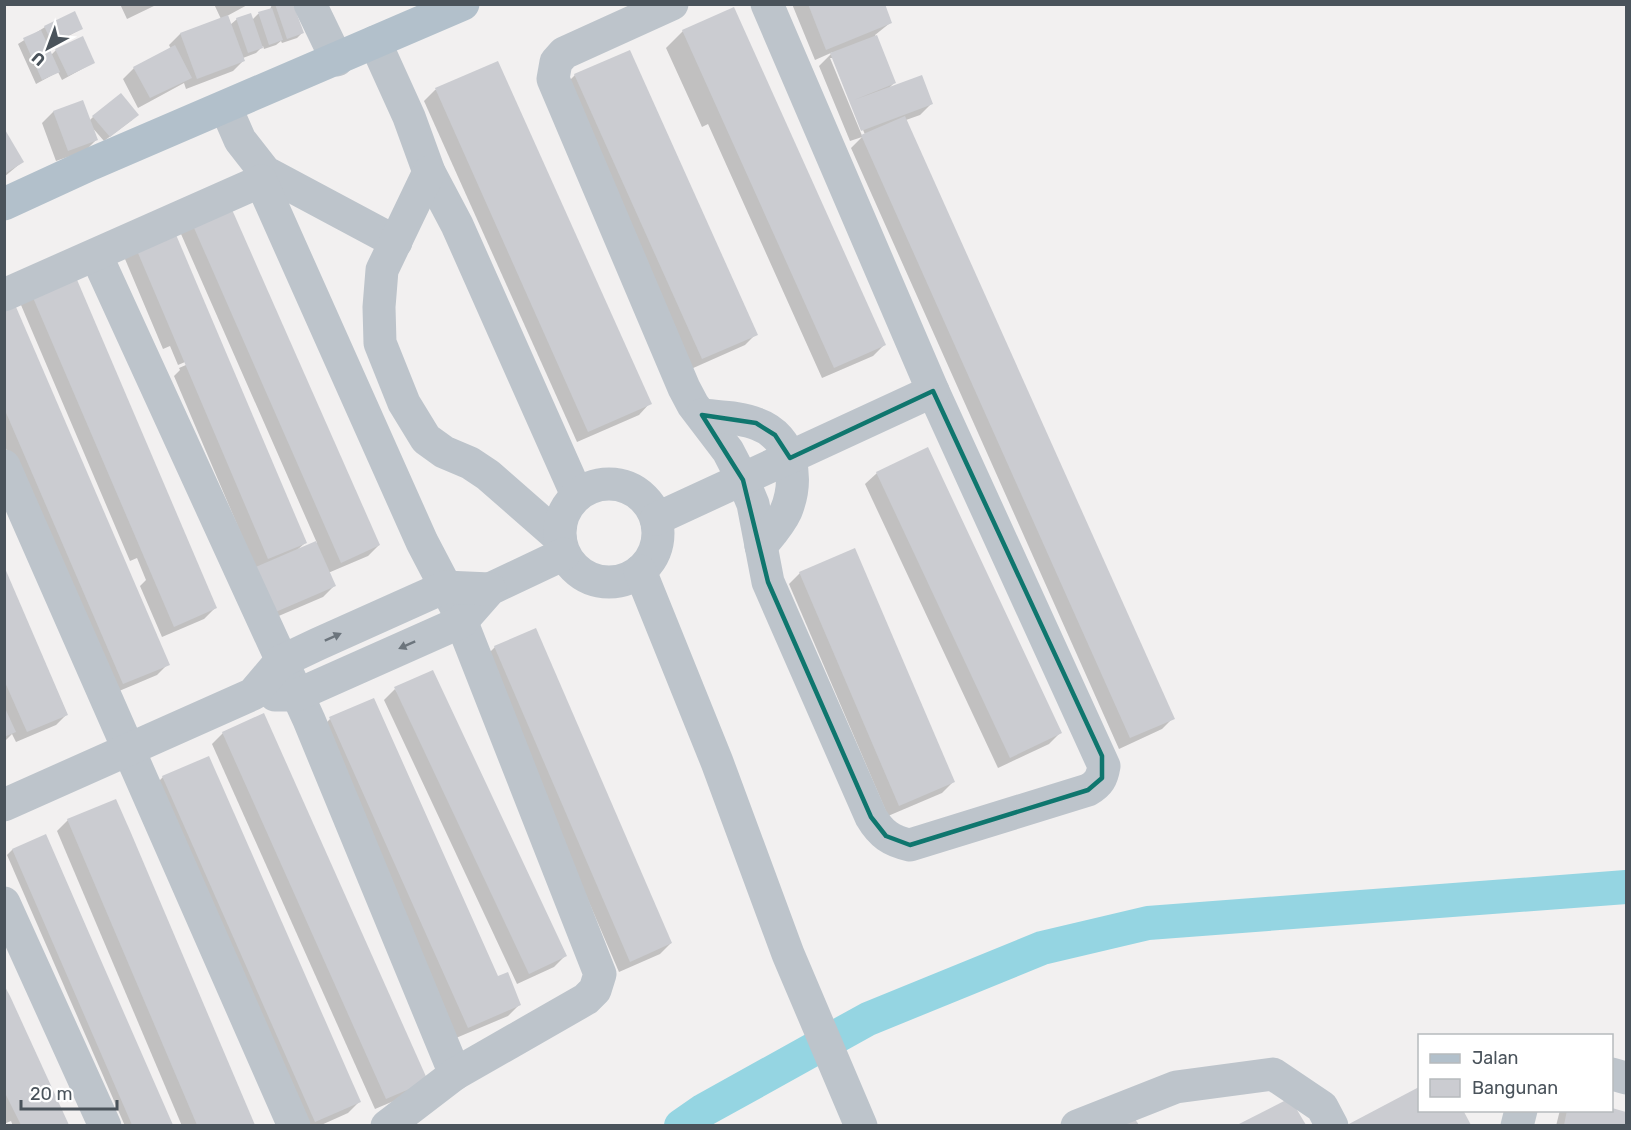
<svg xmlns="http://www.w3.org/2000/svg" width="1631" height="1130" viewBox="0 0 1631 1130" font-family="Rubik,sans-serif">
  <rect width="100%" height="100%" fill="#f2f0f0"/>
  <!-- shadow -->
  <g fill="#0003" fill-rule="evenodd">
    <path d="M 120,4 L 158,4 L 127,19 Z"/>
    <path d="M 214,4 L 249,4 L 227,16 L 230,25 L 237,19 L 252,20 L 258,14 L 270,10 L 272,4 L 291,4 L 302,33 L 297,38 L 282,43 L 281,41 L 276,45 L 264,49 L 263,46 L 256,53 L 243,58 L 244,60 L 233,71 L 186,89 L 184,83 L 138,108 L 123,79 L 134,68 L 171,49 L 169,45 L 180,34 L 221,19 Z"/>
    <path d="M 792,4 L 883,4 L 890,23 L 875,35 L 894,83 L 887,90 L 931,104 L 920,115 L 906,120 L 1173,718 L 1162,729 L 1119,749 L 851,148 L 862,137 L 850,141 L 819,66 L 833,52 L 815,60 ZM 830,58 L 833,58 L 866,137 L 863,138 Z"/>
    <path d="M 733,9 L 884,345 L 873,356 L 822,378 L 708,124 L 702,127 L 666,48 L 683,31 Z"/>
    <path d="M 45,27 L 81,29 L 47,48 L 51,55 L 56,50 L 93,63 L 62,80 L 58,72 L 36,84 L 18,44 Z"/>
    <path d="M 497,63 L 650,403 L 639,415 L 577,442 L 424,101 L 435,90 Z"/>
    <path d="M 575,75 L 756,334 L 745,345 L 691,369 L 564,86 Z"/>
    <path d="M 82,102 L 89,121 L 93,117 L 132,120 L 104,141 L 91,126 L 96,140 L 85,151 L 56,161 L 42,123 L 53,112 Z"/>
    <path d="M 4,131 L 22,162 L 4,177 Z"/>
    <path d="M 230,207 L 379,545 L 368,556 L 328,573 L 334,586 L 323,597 L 260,624 L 241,582 L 256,569 L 174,376 L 180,370 L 179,368 L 218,351 L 218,348 L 178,365 L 170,346 L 163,349 L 125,259 L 136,248 L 174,232 L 305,543 L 296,551 L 317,543 L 181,234 L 192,223 Z"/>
    <path d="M 32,294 L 215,608 L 204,619 L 162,637 L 140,586 L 146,580 L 137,558 L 130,561 L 21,305 Z"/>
    <path d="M 4,305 L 168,664 L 157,675 L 112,694 L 4,444 Z"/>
    <path d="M 877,473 L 1060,733 L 1049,744 L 998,768 L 865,484 Z"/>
    <path d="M 4,570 L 67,714 L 56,725 L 16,742 L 12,734 L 4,742 Z"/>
    <path d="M 800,573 L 953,782 L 942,793 L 888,816 L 789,584 Z"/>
    <path d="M 495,647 L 671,943 L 660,954 L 619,972 L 484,658 Z"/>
    <path d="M 395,689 L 565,956 L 554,967 L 517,984 L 384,700 Z"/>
    <path d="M 373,700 L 497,977 L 519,1005 L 508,1016 L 456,1038 L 319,730 L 330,719 Z"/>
    <path d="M 223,733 L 415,1092 L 375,1109 L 212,744 Z"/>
    <path d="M 163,777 L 359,1102 L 348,1113 L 319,1126 L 301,1126 L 152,788 Z"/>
    <path d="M 115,801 L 254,1126 L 182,1126 L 57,831 L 68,820 Z"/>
    <path d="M 45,836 L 171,1126 L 125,1126 L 7,855 L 12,850 Z"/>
    <path d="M 4,989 L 20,1022 L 67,1126 L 13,1126 L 11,1121 L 4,1124 Z"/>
    <path d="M 1420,1089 L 1420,1110 L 1461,1110 L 1469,1126 L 1350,1126 Z"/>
    <path d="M 1290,1100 L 1303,1126 L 1241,1126 Z"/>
    <path d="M 1560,1110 L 1612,1110 L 1626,1113 L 1626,1126 L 1556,1126 Z"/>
  </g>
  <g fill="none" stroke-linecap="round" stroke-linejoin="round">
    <!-- canal -->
    <path stroke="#95d5e2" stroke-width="34" d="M 681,1126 L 704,1110 L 868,1019 L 1042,948 L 1148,923 L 1626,887"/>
  </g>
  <!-- building -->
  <g fill="#cbccd1">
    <path d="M 275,4 L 293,4 L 304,33 L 287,39 Z"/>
    <path d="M 808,4 L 885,4 L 892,23 L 826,50 Z"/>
    <path d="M 734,7 L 886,345 L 834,368 L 682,30 Z"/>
    <path d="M 272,8 L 283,40 L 269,45 L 258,12 Z"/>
    <path d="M 75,11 L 83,29 L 52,43 L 44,26 Z"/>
    <path d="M 251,13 L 263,48 L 248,53 L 236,18 Z"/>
    <path d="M 228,15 L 245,61 L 197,79 L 180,33 Z"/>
    <path d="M 41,30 L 60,72 L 42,80 L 23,38 Z"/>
    <path d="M 877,35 L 896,83 L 854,100 L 922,75 L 933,104 L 861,131 L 830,53 Z"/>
    <path d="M 83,36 L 95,63 L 68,76 L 55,49 Z"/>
    <path d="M 175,45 L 192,78 L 150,98 L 133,67 Z"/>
    <path d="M 630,50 L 758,335 L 702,359 L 574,74 Z"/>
    <path d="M 498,61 L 652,404 L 588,432 L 435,88 Z"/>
    <path d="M 121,93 L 139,115 L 110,137 L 92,116 Z"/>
    <path d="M 83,100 L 98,140 L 68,151 L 53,111 Z"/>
    <path d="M 905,116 L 1175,719 L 1130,738 L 861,135 Z"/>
    <path d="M 4,128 L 24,162 L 4,174 Z"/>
    <path d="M 230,205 L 380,545 L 341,563 L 191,221 Z"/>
    <path d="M 174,230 L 307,543 L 268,559 L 135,246 Z"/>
    <path d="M 75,275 L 217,608 L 174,627 L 31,293 Z"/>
    <path d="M 13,300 L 170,665 L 123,684 L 4,408 L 4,304 Z"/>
    <path d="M 928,447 L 1062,733 L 1010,758 L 876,472 Z"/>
    <path d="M 316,541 L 336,586 L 271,614 L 251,569 Z"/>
    <path d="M 855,548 L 955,782 L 899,806 L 799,572 Z"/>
    <path d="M 4,566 L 68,715 L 27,732 L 4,680 Z"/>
    <path d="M 536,628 L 672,943 L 630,962 L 494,646 Z"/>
    <path d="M 433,670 L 567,956 L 529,974 L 394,687 Z"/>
    <path d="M 374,698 L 498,976 L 508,972 L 521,1005 L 468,1028 L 329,717 Z"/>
    <path d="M 4,706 L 16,732 L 4,737 Z"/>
    <path d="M 264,713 L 428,1081 L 386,1099 L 222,732 Z"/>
    <path d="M 209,756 L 361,1102 L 315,1122 L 162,776 Z"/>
    <path d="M 116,799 L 131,833 L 255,1125 L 197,1125 L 67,819 Z"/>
    <path d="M 46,834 L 89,933 L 173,1125 L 132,1125 L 129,1118 L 12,849 Z"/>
    <path d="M 4,985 L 10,996 L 69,1125 L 21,1125 L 4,1091 Z"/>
    <path d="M 1419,1087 L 1420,1110 L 1463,1110 L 1471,1125 L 1347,1125 Z"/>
    <path d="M 1290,1098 L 1306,1125 L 1237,1125 Z"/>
    <path d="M 1612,1108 L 1626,1112 L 1626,1125 L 1564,1125 L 1567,1110 L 1612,1110 Z"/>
    <path d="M 1135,1119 L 1139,1125 L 1122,1125 Z"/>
  </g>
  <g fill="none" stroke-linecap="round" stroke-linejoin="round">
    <!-- minor -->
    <g stroke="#bdc4cb" stroke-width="33">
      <path d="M 310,4 L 337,60"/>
      <path d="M 672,4 L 564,53 L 556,62 L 553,79 L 684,388 L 693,405 L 728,451 L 743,480 L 753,504 L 768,582 L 871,817 C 881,834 891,841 910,845 L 1088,790 C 1099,784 1102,778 1104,766 L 933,391"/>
      <path d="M 375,42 L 409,117 L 429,172 L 457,225 L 577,495"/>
      <path d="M 226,108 L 240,140 L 265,172 L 396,242"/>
      <path d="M 429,172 L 382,270 L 379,307 L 380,343 L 404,403 L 426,439 L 444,452 L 470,463 L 488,475 L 560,538"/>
      <path d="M 96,255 L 309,720 L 455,1074"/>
      <path d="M 4,295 L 261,181 L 422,542 L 455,605 L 600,974 L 595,990 L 586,999 L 455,1074 L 387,1126"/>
      <path d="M 702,415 C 719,417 740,417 757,424 C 793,437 799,479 786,511 C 780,524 770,535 761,546"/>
      <path d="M 4,466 L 294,1126"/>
      <circle cx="609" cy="533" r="49"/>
      <path d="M 656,519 L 933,391 L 767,4"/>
      <path d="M 640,571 L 717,762 L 788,954 L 861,1126"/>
      <path d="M 275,695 L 297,695 L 461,622 L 490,589 L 564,554"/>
      <path d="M 4,805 L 253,694 L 280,662 L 318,644 L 445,587 L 490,589"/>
      <path d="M 4,903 L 105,1126"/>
      <path d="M 1612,1074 L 1626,1078"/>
      <path d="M 1077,1126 L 1176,1087 L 1273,1074 L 1322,1107 L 1332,1126"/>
      <path d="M 1517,1126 L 1521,1110"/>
    </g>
    <!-- major -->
    <path stroke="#b2c0cb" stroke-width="33" d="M 4,204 L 91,164 L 463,4"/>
  </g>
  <!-- one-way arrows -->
  <defs><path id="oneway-solid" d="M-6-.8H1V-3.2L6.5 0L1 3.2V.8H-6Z" transform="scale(1.5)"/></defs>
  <g fill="#6c757d">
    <use href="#oneway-solid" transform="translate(333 637) rotate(-24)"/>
    <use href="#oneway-solid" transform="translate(407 645) rotate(156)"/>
  </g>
  <!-- marked area -->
  <path fill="none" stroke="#0f766e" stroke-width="4.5" stroke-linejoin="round" d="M 933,391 L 1102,756 L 1102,778 L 1088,790 L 910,845 L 886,836 L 871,817 L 768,582 L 743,480 L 702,415 L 756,423 L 775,435 L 790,458 Z"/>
  <!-- border -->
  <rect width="1631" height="1130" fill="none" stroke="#4a535b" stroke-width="12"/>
  <!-- legend -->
  <rect x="1418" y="1034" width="195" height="78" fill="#ffffff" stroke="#b7babd" stroke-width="1.5"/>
  <rect x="1430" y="1054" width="30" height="9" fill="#b2c0cb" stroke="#b7babd" stroke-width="1.5"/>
  <text x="1472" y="1064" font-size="18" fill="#4a535b">Jalan</text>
  <rect x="1430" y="1079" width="30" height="18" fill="#cbccd1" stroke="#b7babd" stroke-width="1.5"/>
  <text x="1472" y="1094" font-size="18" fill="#4a535b">Bangunan</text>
  <!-- north arrow -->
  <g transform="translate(48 48) rotate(221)" stroke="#ffffff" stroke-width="4.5" paint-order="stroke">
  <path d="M0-4.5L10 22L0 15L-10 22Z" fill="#4a535b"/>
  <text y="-9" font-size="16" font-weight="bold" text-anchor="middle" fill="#4a535b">U</text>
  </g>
  <!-- scale -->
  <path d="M21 1100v9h96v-9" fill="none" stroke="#4a535b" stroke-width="3"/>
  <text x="30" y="1100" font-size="18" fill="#4a535b" stroke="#ffffff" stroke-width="4.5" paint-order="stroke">20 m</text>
</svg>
